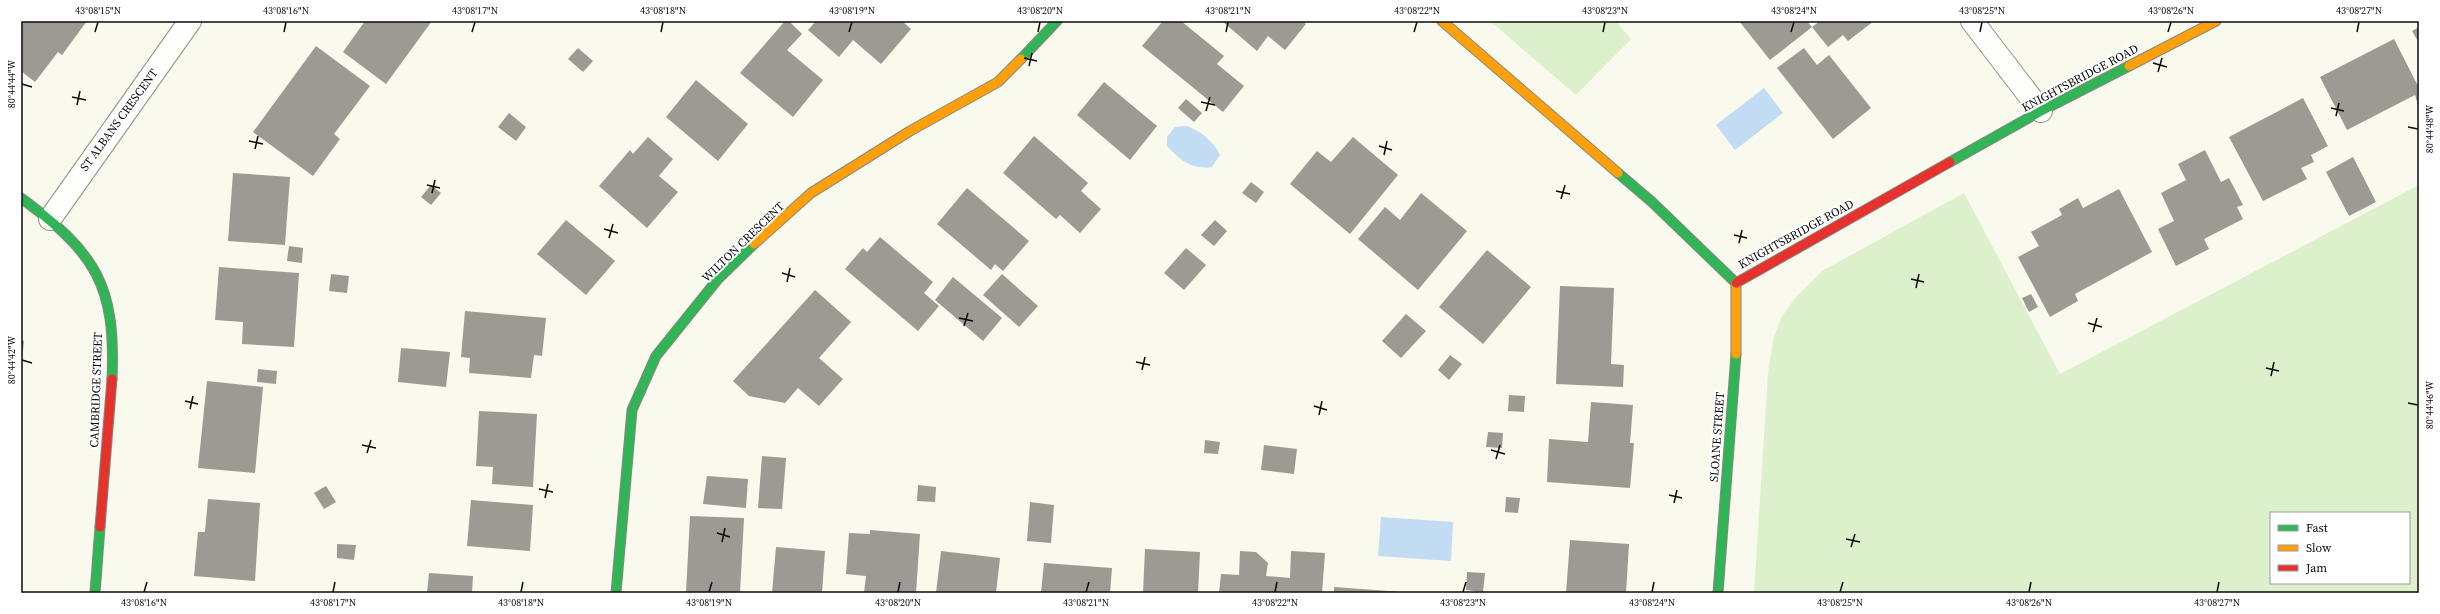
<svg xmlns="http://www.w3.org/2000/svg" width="2440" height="614" viewBox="0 0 2440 614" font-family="'Source Serif 4',serif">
  <rect width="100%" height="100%" fill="#f9f9ed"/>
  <!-- green -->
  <g fill="#ddf0cc" fill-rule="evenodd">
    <path d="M 1490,21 L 1616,21 L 1631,39 L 1576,95 Z"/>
    <path d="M 2417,186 L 2419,189 L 2419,593 L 1754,593 L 1768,373 L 1773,340 L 1781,318 L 1795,298 L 1822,271 L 1964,193 L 2060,374 ZM 2271,513 L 2409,513 L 2409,583 L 2271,583 Z"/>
  </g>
  <!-- water -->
  <g fill="#c2dcf4">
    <path d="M 1764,88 L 1783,113 L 1735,150 L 1716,125 Z"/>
    <path d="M 1186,126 C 1200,130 1214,142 1220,155 L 1212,167 C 1192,170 1180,160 1167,146 L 1167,137 L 1175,127 Z"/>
    <path d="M 1381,517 L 1453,522 L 1451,561 L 1378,556 Z"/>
  </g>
  <!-- building -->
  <g fill="#9c9a93">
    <path d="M 21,21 L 87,21 L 62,55 L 58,52 L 35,82 L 21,71 Z"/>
    <path d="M 365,21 L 432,21 L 386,84 L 343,52 Z"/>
    <path d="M 785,21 L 789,21 L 802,34 L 787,50 L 823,80 L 793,117 L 740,73 Z"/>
    <path d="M 816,21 L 902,21 L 911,29 L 881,64 L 853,40 L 839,57 L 808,30 Z"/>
    <path d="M 1163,21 L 1181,21 L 1224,56 L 1217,64 L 1244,86 L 1223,112 L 1142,46 Z"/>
    <path d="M 1222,21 L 1302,21 L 1306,24 L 1285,50 L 1268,36 L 1257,51 Z"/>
    <path d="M 1739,21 L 1807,21 L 1812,27 L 1770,60 Z"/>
    <path d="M 1820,21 L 1874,21 L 1848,41 L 1843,35 L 1828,47 L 1812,27 Z"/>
    <path d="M 2419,27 L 2419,43 L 2412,31 Z"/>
    <path d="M 2394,39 L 2419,88 L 2419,108 L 2415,95 L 2347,130 L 2320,77 Z"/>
    <path d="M 316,46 L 370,86 L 334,134 L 340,139 L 313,176 L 253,132 Z"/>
    <path d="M 578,48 L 593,61 L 583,72 L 568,59 Z"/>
    <path d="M 1804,48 L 1817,65 L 1829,55 L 1871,108 L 1833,139 L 1777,68 Z"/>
    <path d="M 696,80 L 748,124 L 718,161 L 666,117 Z"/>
    <path d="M 1104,82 L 1157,126 L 1130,160 L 1077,115 Z"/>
    <path d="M 2303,98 L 2328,146 L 2311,155 L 2314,162 L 2301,168 L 2307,179 L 2263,201 L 2229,137 Z"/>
    <path d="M 1186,99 L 1202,113 L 1194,122 L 1178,108 Z"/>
    <path d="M 509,113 L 526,127 L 516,141 L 498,127 Z"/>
    <path d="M 1034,136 L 1088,183 L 1081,191 L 1101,209 L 1080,233 L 1060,215 L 1056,219 L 1003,173 Z"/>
    <path d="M 648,137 L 673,159 L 659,176 L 678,192 L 647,228 L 599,186 L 630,150 L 633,154 Z"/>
    <path d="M 1353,137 L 1398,175 L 1350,234 L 1290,184 L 1317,151 L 1331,162 Z"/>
    <path d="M 2205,150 L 2221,182 L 2229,178 L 2243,205 L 2237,207 L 2243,219 L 2204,239 L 2209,249 L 2176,266 L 2158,229 L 2174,221 L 2161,193 L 2186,180 L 2178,164 Z"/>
    <path d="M 2353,157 L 2376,202 L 2349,216 L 2326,172 Z"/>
    <path d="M 233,173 L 290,177 L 285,245 L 228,241 Z"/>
    <path d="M 1251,182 L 1264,192 L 1256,203 L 1242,193 Z"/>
    <path d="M 431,185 L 441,193 L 431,205 L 421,197 Z"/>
    <path d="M 967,188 L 1029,241 L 1003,271 L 995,264 L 991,270 L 937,224 Z"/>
    <path d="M 2119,189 L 2152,252 L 2075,294 L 2078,301 L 2050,317 L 2018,257 L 2039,246 L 2031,232 L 2062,215 L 2059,209 L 2078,198 L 2083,208 Z"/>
    <path d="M 1421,193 L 1467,231 L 1418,290 L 1358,239 L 1385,207 L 1400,220 Z"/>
    <path d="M 566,220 L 615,261 L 586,295 L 537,254 Z"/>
    <path d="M 1215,220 L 1227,231 L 1214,246 L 1201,235 Z"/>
    <path d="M 880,237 L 933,282 L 924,293 L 939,306 L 918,331 L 845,269 L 863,248 L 867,252 Z"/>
    <path d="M 289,246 L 303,248 L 302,263 L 287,261 Z"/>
    <path d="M 1186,248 L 1206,265 L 1184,290 L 1164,273 Z"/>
    <path d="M 1487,250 L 1531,287 L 1483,344 L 1439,307 Z"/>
    <path d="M 219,267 L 299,273 L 294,347 L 242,344 L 243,322 L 215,320 Z"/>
    <path d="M 331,274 L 349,276 L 347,293 L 329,291 Z"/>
    <path d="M 1002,274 L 1038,306 L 1019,327 L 983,295 Z"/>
    <path d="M 953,277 L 1002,318 L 983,341 L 935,300 Z"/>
    <path d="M 1560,286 L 1614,288 L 1611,364 L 1624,365 L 1623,387 L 1556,384 Z"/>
    <path d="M 815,290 L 851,322 L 819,358 L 843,379 L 819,406 L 798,388 L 785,403 L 749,396 L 733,381 Z"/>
    <path d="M 2031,294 L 2038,307 L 2029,312 L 2022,298 Z"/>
    <path d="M 465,311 L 546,318 L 542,356 L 534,355 L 531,378 L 469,373 L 470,358 L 461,357 Z"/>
    <path d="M 1406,314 L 1426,331 L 1401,358 L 1382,341 Z"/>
    <path d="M 21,339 L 24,341 L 22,359 L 21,359 Z"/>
    <path d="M 401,348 L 450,352 L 446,387 L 398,382 Z"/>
    <path d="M 1450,355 L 1462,364 L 1449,380 L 1438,370 Z"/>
    <path d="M 258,369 L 277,371 L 276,384 L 257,382 Z"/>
    <path d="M 207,381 L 263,387 L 255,473 L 198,468 Z"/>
    <path d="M 1509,395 L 1525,396 L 1524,412 L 1508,411 Z"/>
    <path d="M 1591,402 L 1633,405 L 1630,443 L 1634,443 L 1630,488 L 1547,482 L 1549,439 L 1588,442 Z"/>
    <path d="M 479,411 L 537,414 L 533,487 L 492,484 L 493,467 L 476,466 Z"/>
    <path d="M 1488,432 L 1503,433 L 1502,448 L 1486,447 Z"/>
    <path d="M 1205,440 L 1220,442 L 1218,454 L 1204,453 Z"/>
    <path d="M 1264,445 L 1297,449 L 1294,474 L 1261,470 Z"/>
    <path d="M 762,456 L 786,458 L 782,509 L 758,508 Z"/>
    <path d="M 707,476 L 748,479 L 746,508 L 703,504 Z"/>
    <path d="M 918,485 L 936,487 L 935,502 L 917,501 Z"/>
    <path d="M 326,486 L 336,502 L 324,509 L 314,493 Z"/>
    <path d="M 1506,497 L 1520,498 L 1518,513 L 1505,512 Z"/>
    <path d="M 208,499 L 260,503 L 255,581 L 194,576 L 198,532 L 205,532 Z"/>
    <path d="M 471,500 L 533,505 L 530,551 L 467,546 Z"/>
    <path d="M 1030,502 L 1054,505 L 1051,543 L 1027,541 Z"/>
    <path d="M 690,516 L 744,518 L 740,593 L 686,593 Z"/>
    <path d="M 870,530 L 920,534 L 916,593 L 864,593 L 866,576 L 846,574 L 849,533 L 870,534 Z"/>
    <path d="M 1570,540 L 1629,544 L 1626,593 L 1566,593 Z"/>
    <path d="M 337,544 L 356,545 L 354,560 L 337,558 Z"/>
    <path d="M 776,547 L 825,551 L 822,593 L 772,593 Z"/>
    <path d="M 1145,549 L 1200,552 L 1198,593 L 1143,593 Z"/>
    <path d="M 941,551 L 1000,558 L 996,593 L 936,593 Z"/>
    <path d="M 1240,551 L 1256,552 L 1268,563 L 1266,576 L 1290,578 L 1291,551 L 1325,553 L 1322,593 L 1219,593 L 1221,574 L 1239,575 Z"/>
    <path d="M 1044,563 L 1112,568 L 1110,593 L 1041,593 Z"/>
    <path d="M 1467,572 L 1485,573 L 1483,592 L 1466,590 Z"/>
    <path d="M 429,573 L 473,576 L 472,593 L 427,593 Z"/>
    <path d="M 1334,587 L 1402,592 L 1402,593 L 1334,593 Z"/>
  </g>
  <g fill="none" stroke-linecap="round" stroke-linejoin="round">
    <defs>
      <g id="street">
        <path d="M 1972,21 L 2041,111"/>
        <path d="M 50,219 L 190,21"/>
      </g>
      <g id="fast">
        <path d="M 1021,59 L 1057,21"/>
        <path d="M 1950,162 L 2041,111 L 2129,66"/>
        <path d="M 1618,173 L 1652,202 L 1736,283"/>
        <path d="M 21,198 C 96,253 116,285 112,379"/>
        <path d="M 95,593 L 100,527"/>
        <path d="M 616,593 L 632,410 L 656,356 L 718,279 L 754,244"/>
        <path d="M 1718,593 L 1736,354"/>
      </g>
      <g id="slow">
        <path d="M 1442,21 L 1618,173"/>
        <path d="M 2129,66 L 2216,21"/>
        <path d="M 754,244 L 811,193 L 910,131 L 998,82 L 1021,59"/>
        <path d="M 1736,354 L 1736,283"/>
      </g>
      <g id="jam">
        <path d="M 1736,283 L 1950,162"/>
        <path d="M 100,527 L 112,379"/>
      </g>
    </defs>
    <!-- street casing -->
    <use href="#street" stroke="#92928c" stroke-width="24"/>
    <!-- fast casing -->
    <use href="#fast" stroke="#888883" stroke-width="11"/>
    <!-- slow casing -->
    <use href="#slow" stroke="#888883" stroke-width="11"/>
    <!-- jam casing -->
    <use href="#jam" stroke="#888883" stroke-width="11"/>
    <!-- street -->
    <use href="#street" stroke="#fefefc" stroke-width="22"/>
    <!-- fast -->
    <use href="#fast" stroke="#30b455" stroke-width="9"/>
    <!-- slow -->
    <use href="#slow" stroke="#ff9f0a" stroke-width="9"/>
    <!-- jam -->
    <use href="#jam" stroke="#e5322d" stroke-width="9"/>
  </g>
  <!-- ticks -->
  <path fill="none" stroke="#0a0a0a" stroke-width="1.5" d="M 95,32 L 98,22M 284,32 L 286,22M 472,32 L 475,22M 661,32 L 663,22M 849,32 L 852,22M 1038,32 L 1040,22M 1226,32 L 1228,22M 1414,32 L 1417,22M 1603,32 L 1605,22M 1791,32 L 1794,22M 1980,32 L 1982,22M 2168,32 L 2171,22M 2357,32 L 2359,22M 1024,58 L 1037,61M 2153,63 L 2167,67M 1029,66 L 1032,53M 2158,72 L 2162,58M 22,84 L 32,87M 72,97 L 86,100M 1201,102 L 1215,105M 77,105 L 80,91M 2331,108 L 2344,111M 1206,111 L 1210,97M 2336,116 L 2339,103M 2408,127 L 2418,129M 249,141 L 263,144M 1379,146 L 1392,150M 255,149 L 258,136M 1384,155 L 1387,141M 427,185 L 440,188M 1556,191 L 1570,194M 432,193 L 435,180M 1561,199 L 1565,185M 604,229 L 618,233M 1734,235 L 1747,238M 609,238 L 613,224M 1739,243 L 1742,230M 782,273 L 795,277M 1911,279 L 1924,282M 787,282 L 790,268M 1916,288 L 1919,274M 959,318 L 973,321M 2088,323 L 2102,327M 964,326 L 968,313M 2093,332 L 2097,318M 22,360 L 32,363M 1136,362 L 1150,365M 2266,368 L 2279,371M 1142,370 L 1145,357M 2271,376 L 2274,362M 185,401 L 198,404M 2408,403 L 2418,405M 1314,406 L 1327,410M 190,409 L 193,396M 1319,415 L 1322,401M 362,445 L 376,448M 1491,450 L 1505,454M 367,453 L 371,440M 1496,459 L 1500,445M 539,489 L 553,492M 1669,495 L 1682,498M 545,498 L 548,484M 1674,503 L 1677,490M 717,533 L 730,537M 1846,539 L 1860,542M 722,542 L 725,528M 1851,547 L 1855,534M 144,592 L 147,582M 333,592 L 335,582M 521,592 L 523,582M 709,592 L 712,582M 898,592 L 900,582M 1086,592 L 1089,582M 1275,592 L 1277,582M 1463,592 L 1466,582M 1652,592 L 1654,582M 1840,592 L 1843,582M 2029,592 L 2031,582M 2217,592 L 2219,582"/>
  <g text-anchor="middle" stroke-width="4" stroke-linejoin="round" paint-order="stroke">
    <!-- street labels -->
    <g font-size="12" fill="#0a0a0a" stroke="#fff">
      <text transform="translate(2080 78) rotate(-28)" y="4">KNIGHTSBRIDGE ROAD</text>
      <text transform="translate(119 120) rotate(-54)" y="4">ST ALBANS CRESCENT</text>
      <text transform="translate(1796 234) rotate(-29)" y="4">KNIGHTSBRIDGE ROAD</text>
      <text transform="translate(743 242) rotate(-44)" y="4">WILTON CRESCENT</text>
      <text transform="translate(96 390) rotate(-88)" y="4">CAMBRIDGE STREET</text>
      <text transform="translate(1717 437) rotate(-86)" y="4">SLOANE STREET</text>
    </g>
  </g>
  <!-- border -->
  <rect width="2440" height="614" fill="none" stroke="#ffffff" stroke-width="44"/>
  <!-- legend -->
  <rect x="2270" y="512" width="140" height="72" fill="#ffffff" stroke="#9d9d9d"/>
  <rect x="2278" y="525" width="20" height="6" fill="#30b455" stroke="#9d9d9d"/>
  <text x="2306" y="532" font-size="12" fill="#0a0a0a">Fast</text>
  <rect x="2278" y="545" width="20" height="6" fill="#ff9f0a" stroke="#9d9d9d"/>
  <text x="2306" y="552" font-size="12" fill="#0a0a0a">Slow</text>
  <rect x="2278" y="565" width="20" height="6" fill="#e5322d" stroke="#9d9d9d"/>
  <text x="2306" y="572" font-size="12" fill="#0a0a0a">Jam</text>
  <rect x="22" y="22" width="2396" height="570" fill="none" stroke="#0a0a0a" stroke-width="1.5"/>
  <g font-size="10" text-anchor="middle" fill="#0a0a0a">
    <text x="98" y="14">43°08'15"N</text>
    <text x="286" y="14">43°08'16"N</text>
    <text x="475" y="14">43°08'17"N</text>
    <text x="663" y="14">43°08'18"N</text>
    <text x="852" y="14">43°08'19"N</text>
    <text x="1040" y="14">43°08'20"N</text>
    <text x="1228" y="14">43°08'21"N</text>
    <text x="1417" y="14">43°08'22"N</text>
    <text x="1605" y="14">43°08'23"N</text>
    <text x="1794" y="14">43°08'24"N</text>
    <text x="1982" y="14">43°08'25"N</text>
    <text x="2171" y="14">43°08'26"N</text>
    <text x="2359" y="14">43°08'27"N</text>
    <text transform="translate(11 84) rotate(-90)" y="4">80°44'44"W</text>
    <text transform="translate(2429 129) rotate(-90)" y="4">80°44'48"W</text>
    <text transform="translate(11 360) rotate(-90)" y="4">80°44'42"W</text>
    <text transform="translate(2429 405) rotate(-90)" y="4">80°44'46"W</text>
    <text x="144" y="606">43°08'16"N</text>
    <text x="333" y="606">43°08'17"N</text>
    <text x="521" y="606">43°08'18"N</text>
    <text x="709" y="606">43°08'19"N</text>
    <text x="898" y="606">43°08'20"N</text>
    <text x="1086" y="606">43°08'21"N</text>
    <text x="1275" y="606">43°08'22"N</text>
    <text x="1463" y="606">43°08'23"N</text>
    <text x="1652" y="606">43°08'24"N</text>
    <text x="1840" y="606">43°08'25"N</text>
    <text x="2029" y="606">43°08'26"N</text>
    <text x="2217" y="606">43°08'27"N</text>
  </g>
</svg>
